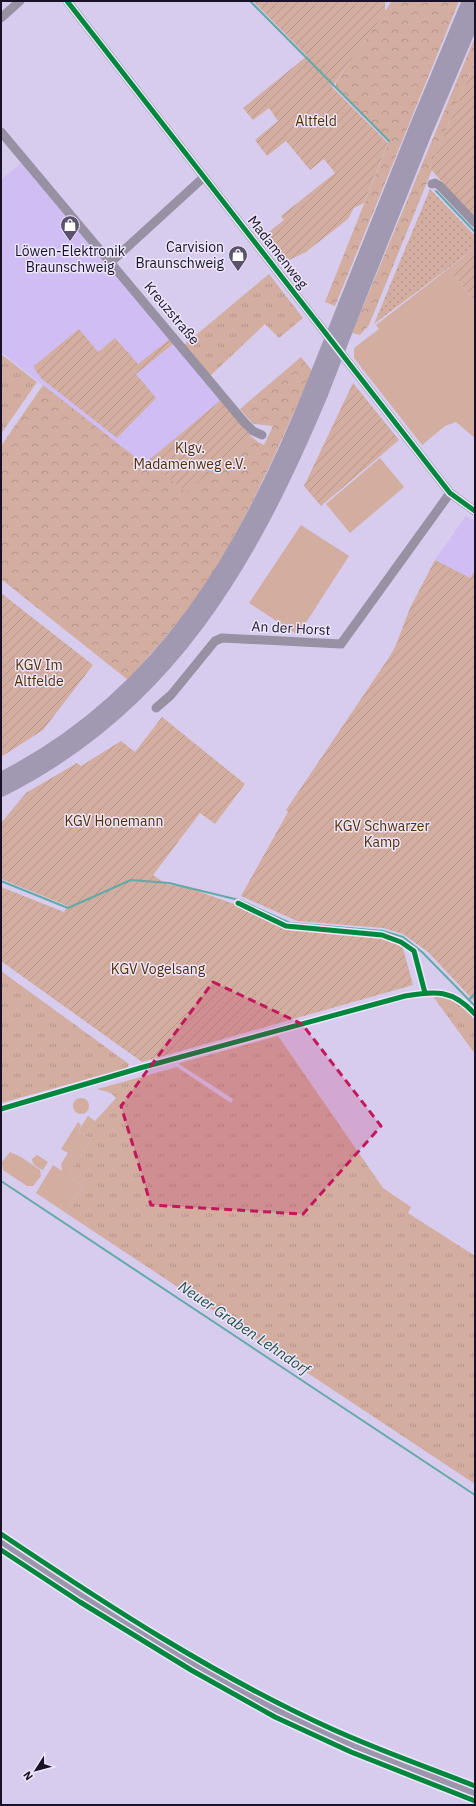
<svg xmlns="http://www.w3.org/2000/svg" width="476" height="1806" viewBox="0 0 476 1806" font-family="'IBM Plex Sans',sans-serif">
  <defs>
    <pattern id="grass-tufts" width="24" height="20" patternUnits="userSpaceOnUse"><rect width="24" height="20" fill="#d3ada0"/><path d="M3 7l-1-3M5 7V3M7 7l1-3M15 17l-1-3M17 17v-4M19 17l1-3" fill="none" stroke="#b5948a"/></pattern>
    <pattern id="forest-crowns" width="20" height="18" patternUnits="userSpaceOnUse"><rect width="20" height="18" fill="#d3ada0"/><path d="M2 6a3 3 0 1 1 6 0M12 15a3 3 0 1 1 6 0" fill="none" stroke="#b5948a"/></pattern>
    <pattern id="park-dots" width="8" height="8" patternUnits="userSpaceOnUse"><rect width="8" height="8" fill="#d3ada0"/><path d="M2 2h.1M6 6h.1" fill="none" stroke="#b5948a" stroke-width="1.8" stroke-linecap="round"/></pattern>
    <pattern id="garden-furrows" width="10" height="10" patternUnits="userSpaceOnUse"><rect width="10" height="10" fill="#d3ada0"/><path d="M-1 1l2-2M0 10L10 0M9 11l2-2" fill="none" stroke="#b5948a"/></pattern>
  </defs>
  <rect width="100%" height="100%" fill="#d7ccee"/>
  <!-- built -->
  <g fill="#cfbdf3">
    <path d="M 21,163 L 221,400 L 144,465 L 1,352 L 1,180 Z"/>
    <path d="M 466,516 L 475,521 L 475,570 L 470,578 L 435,560 Z"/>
  </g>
  <!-- grass -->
  <g fill="url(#grass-tufts)">
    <path d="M 269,274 L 303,318 L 279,338 L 265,324 L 210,376 L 184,345 Z"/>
    <path d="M 1,354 L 37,382 L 1,434 Z"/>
    <path d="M 1,971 L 129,1064 L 127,1068 L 1,1103 Z"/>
    <path d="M 432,995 C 451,996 462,1005 475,1019 L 475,1054 Z"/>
    <path d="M 278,1036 L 383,1188 L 411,1207 L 408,1213 L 475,1256 L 475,1484 L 66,1213 L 83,1186 L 68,1176 L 91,1139 L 78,1131 L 88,1116 L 95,1121 L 116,1098 C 112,1092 104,1091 97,1089 L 177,1067 L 231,1103 L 233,1099 L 179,1064 L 180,1063 Z"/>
  </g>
  <!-- forest -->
  <g fill="url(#forest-crowns)">
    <path d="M 392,1 L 459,1 L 335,306 L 325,302 L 389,141 L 336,88 L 336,82 Z"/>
    <path d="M 475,37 L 475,62 L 430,168 L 432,170 L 369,325 L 360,335 L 352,333 Z"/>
    <path d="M 301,357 L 312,371 C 279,446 247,522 201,591 C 179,623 153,651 128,680 L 1,579 L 1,446 L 43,385 L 144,464 L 148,461 L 186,491 L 251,436 L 258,442 L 264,445 L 273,426 L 253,424 L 240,409 Z"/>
  </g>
  <!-- park -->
  <path fill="url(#park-dots)" d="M 430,189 L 475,236 L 475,248 L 374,324 Z"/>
  <!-- garden -->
  <g fill="url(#garden-furrows)">
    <path d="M 253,1 L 385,1 L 385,12 L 332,87 L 388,143 L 364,203 L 354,208 L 348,219 L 306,252 L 281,264 L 261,238 L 284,220 L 281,216 L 335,173 L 324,159 L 310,170 L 286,141 L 267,156 L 255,140 L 278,121 L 269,108 L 253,120 L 243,108 L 307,56 Z"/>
    <path d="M 475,62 L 475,220 L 430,168 Z"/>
    <path d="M 475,253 L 475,302 L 451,272 Z"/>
    <path d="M 79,329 L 98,352 L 115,338 L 138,364 L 170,339 L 173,344 L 136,374 L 156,398 L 117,438 L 42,379 L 35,370 L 34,366 Z"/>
    <path d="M 353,383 L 399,440 L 321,506 L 304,486 Z"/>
    <path d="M 221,400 L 251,436 L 186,492 L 148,461 Z"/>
    <path d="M 435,560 L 470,578 L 475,570 L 475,1002 L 428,952 L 403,934 L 383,928 L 297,921 L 241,896 L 288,812 L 286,810 L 390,656 L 396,645 L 410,608 Z"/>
    <path d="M 1,593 L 93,665 L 43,730 L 1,757 Z"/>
    <path d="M 162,717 L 245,784 L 215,824 L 200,813 L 153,875 L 166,884 L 202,890 L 200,892 L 234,904 L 286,928 L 382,938 L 402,945 L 413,985 L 142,1062 L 1,961 L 1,887 L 64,912 L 68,906 L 1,879 L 1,823 L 26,793 L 77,763 L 81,766 L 121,741 L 135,752 Z"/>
  </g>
  <!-- pitch -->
  <g fill="#d3ada0">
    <path d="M 475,248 L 475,253 L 451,272 L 475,302 L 475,438 L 456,422 L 445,426 L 422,445 L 354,358 L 354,348 L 379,329 L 376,325 Z"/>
    <path d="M 380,458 L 404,487 L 350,533 L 326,504 Z"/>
    <path d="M 301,525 L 349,556 L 298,635 L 249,603 Z"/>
    <circle cx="81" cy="1106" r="8"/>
    <path d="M 78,1122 L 81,1125 L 78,1131 L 91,1139 L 68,1176 L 83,1186 L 66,1213 L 36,1193 L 53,1165 L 62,1171 L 61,1164 L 68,1153 L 61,1149 Z"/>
    <path d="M 10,1152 L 21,1157 L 40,1170 L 41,1176 L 33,1186 L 27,1186 L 3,1170 L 2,1162 Z"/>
    <path d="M 37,1155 L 48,1162 L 43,1170 C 38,1168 32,1165 32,1159 Z"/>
  </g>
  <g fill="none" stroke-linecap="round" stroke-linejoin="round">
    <!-- stream -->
    <g stroke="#62aaa8" stroke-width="2">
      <path d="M 250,1 L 389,141"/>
      <path d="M 436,191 L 475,232"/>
      <path d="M 1,881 L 68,908 L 131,880 L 169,883 L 239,900 L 290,923 L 383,931 L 403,937 L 422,952 L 475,1006"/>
      <path d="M 469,1000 L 475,993"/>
      <path d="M 1,1181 L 475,1495"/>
    </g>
    <!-- minor -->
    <g stroke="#9791a3" stroke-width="9">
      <path d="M 67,1 L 450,493 L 475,511"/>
      <path d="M 1,18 L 20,1"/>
      <path d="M 1,132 L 244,422 L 253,431 L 262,435"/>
      <path d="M 432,184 L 435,183 L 440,186 L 475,223"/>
      <path d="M 111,262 L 204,177"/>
      <path d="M 156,708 L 171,695 L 215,641 L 222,638 L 341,644 L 450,493"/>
    </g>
    <!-- major -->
    <path stroke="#9c95ac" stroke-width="12" d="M 1,1541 C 99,1607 198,1673 304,1724 C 359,1751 418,1772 475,1794"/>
    <!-- highway -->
    <g stroke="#a199b2" stroke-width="14">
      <path d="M 345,305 L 416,128 L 469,1"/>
      <path d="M 353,312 L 424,135 L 475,15"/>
      <path d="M 1,779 C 164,697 248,548 313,385"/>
      <path d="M 1,790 C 169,706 251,561 321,394"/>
    </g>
    <!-- highway-bridge -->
    <g stroke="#a199b2" stroke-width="14">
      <path d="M 313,385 L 345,305"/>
      <path d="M 321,394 L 353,312"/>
    </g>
    <defs>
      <g id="cycleway">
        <path d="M 67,1 L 450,493 L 475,511"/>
        <path d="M 238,903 L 286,926 L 382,935 L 401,942 L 414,951 L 425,993"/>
        <path d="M 1,1109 L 140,1068 L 405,996 C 436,991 452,989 475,1014"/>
        <path d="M 1,1534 C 107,1605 215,1676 332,1729 C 378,1750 427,1767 475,1786"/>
        <path d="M 1,1550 L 80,1602 L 191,1670 L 275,1717 L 351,1752 L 475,1801"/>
      </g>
    </defs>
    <!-- cycleway casing -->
    <use href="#cycleway" stroke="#ede7fb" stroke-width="8"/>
    <!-- cycleway -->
    <use href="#cycleway" stroke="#00873e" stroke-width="5"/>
  </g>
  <!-- marked area -->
  <path fill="#c2185b" fill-opacity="0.2" stroke="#c2185b" stroke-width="3" stroke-dasharray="8 5" stroke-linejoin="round" d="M 213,982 L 302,1024 L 381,1126 L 303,1214 L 151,1205 L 121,1106 Z"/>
  <!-- icons -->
  <defs>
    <symbol id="shop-pin" viewBox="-11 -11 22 30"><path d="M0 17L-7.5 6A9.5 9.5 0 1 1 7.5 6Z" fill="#5c526d" stroke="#ede7fb"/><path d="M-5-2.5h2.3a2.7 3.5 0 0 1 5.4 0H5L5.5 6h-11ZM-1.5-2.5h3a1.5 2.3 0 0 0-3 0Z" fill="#fff"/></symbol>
  </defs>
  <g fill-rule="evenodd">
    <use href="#shop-pin" x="59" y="214" width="22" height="30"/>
    <use href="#shop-pin" x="227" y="244" width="22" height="30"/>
  </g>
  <g text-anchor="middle" stroke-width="3" stroke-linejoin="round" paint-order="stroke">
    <!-- park labels -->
    <g font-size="14" fill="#542b02" stroke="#ede7fb">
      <text x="316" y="126">Altfeld</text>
      <text x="190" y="453">Klgv.<tspan x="190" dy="16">Madamenweg e.V.</tspan></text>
      <text x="39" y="670">KGV Im<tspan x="39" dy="16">Altfelde</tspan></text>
      <text x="114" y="826">KGV Honemann</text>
      <text x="382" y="831">KGV Schwarzer<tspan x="382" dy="16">Kamp</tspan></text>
      <text x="158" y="974">KGV Vogelsang</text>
    </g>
    <!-- poi labels -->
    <g font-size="14" fill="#191128" stroke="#ede7fb" text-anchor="end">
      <text x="224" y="252">Carvision<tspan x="224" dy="16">Braunschweig</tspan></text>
      <text x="70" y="256" text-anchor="middle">Löwen-Elektronik<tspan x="70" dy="16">Braunschweig</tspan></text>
    </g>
    <!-- street labels -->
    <g font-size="14" fill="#191128" stroke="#ede7fb">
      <text transform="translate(278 252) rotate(52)" y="5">Madamenweg</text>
      <text transform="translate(172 313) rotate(50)" y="5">Kreuzstraße</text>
      <text transform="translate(291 628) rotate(3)" y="5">An der Horst</text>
    </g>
    <!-- water labels -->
    <g font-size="15" font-style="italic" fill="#214e46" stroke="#ede7fb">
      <text transform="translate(244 1328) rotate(34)" y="5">Neuer Graben Lehndorf</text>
    </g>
  </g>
  <!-- border -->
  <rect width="476" height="1806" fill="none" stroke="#191128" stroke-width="4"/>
  <!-- north arrow -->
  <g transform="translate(36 1770) rotate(234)" stroke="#ede7fb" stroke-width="3" paint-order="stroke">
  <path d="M0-3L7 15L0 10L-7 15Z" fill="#191128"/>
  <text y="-6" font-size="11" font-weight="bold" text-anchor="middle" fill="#191128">N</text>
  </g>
</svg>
